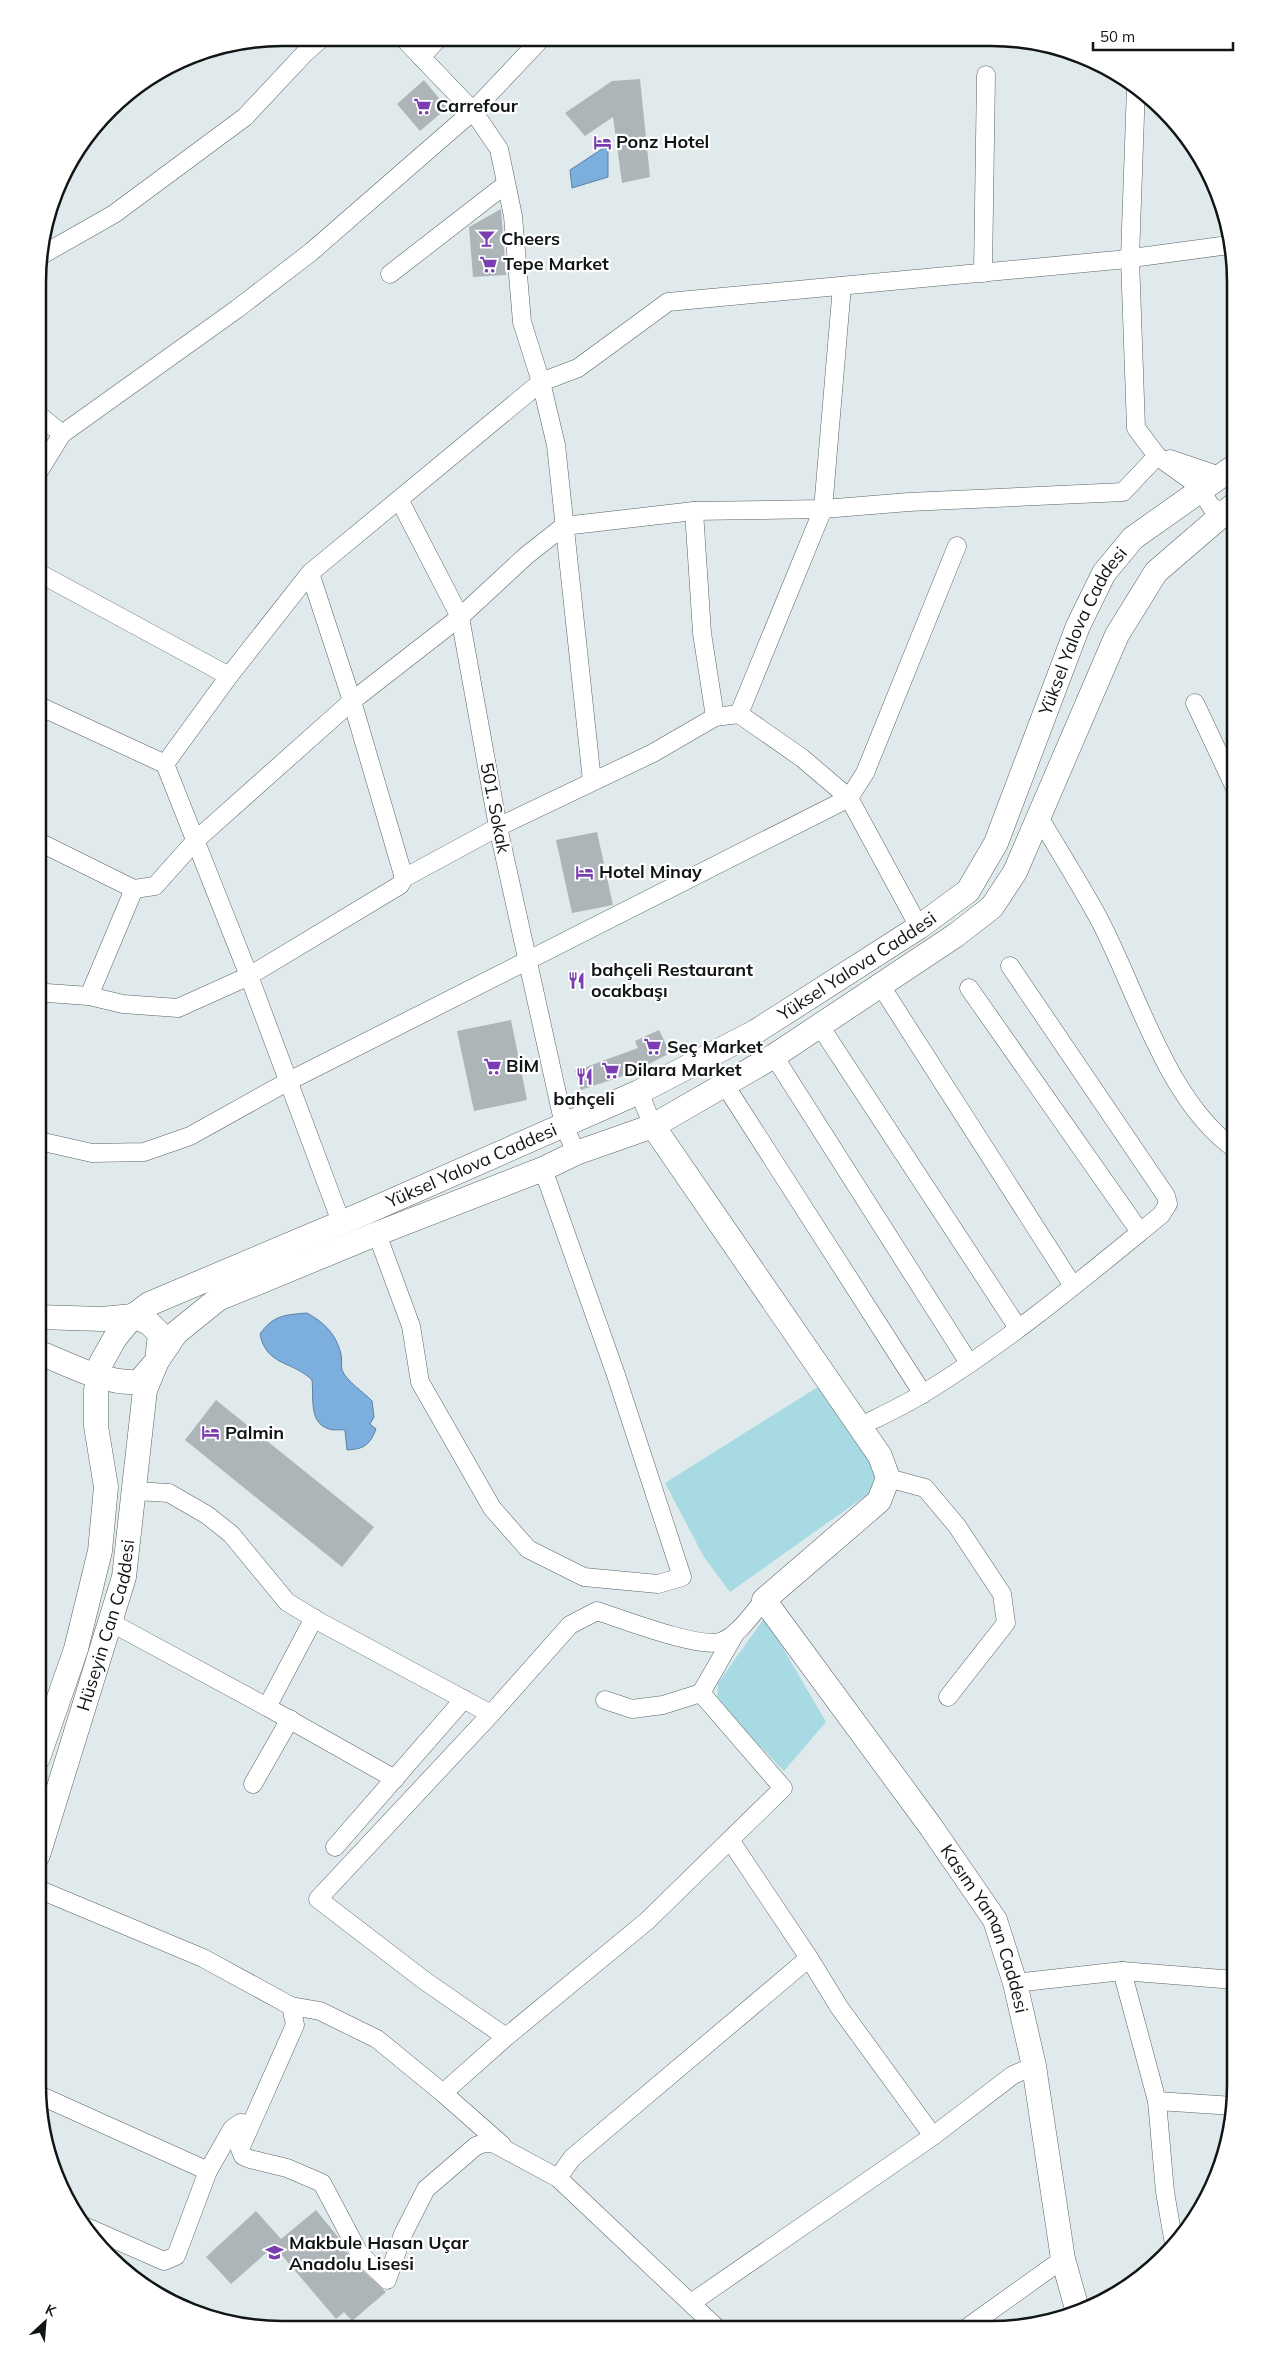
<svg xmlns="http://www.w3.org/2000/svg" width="1273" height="2367" viewBox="0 0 1273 2367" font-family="Mulish,sans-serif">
  <rect width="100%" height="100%" fill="#e0eaec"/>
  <!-- green -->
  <g fill="#a8dae3">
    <path d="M 821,1385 L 872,1462 C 876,1473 876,1481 871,1492 L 730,1592 L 704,1557 L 665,1483 Z"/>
    <path d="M 765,1617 L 826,1722 L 784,1771 L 717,1702 L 718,1683 Z"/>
  </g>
  <!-- water -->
  <g fill="#7dafde" stroke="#5d81a2">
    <path d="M 608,145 L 608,177 L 572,188 L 570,170 Z"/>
    <path d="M 307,1313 C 325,1323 336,1334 341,1354 C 342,1359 341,1365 342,1370 C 347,1382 364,1392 372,1401 L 374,1417 L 370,1424 L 376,1429 C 370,1445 364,1449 347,1450 L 345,1430 C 341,1429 333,1431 329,1429 C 308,1423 314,1396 312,1380 C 293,1361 266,1366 260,1334 C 273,1315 285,1315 307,1313 Z"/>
  </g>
  <!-- building -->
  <g fill="#adb5b9">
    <path d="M 640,79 L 650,177 L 622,183 L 613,117 L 585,136 L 565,113 L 612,81 Z"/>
    <path d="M 424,80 L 447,108 L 420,131 L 397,104 Z"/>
    <path d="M 501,209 L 506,275 L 473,277 L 469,227 Z"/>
    <path d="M 597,832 L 613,905 L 572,913 L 556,840 Z"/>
    <path d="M 511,1020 L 527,1100 L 474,1111 L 457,1031 Z"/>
    <path d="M 659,1030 L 670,1053 L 632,1073 L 581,1090 L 575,1071 L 638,1048 L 635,1041 Z"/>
    <path d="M 216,1400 L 374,1527 L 342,1567 L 185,1440 Z"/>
    <path d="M 316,2210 L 338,2237 L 351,2260 L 386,2292 L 352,2321 L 344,2312 L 336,2319 L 274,2246 L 231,2284 L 206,2257 L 256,2211 L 281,2239 Z"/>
  </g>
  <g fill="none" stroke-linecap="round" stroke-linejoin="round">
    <defs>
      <g id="street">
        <path d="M 403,38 L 473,111 L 499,149 L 513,216 L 522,322 L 541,382 L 556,445 L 592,781"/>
        <path d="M 421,57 L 439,38"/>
        <path d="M 1136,87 L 1130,258 L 1136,428 L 1157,456 L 1203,489 L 1207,500 L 1212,508 L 1226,511"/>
        <path d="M 40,256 L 114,214 L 245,117 L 304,54 L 322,38"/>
        <path d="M 983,273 L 986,75"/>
        <path d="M 390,274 L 506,184"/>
        <path d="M 62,434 L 237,309 L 311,252 L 473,111 L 541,39"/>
        <path d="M 1170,459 L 1235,481"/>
        <path d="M 39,471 L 62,434 L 39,415"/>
        <path d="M 400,501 L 460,617 L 498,827 L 564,1125 L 576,1153"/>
        <path d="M 694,511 L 702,633 L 715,717"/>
        <path d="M 39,573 L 229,676"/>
        <path d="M 310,573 L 352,701 L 404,878"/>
        <path d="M 1195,703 L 1235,788"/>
        <path d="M 739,714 L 823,509 L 842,286"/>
        <path d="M 165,764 L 229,676 L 310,573 L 541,382 L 578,368 L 668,302 L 1117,260 L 1229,245"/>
        <path d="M 1039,817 C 1059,851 1080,884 1099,919 C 1137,991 1167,1102 1235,1149"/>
        <path d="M 39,842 L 134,889 L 155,886 L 196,840 L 352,701 L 460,617 L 527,555 L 564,526 L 694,511 L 823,509 L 909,502 L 1123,492 L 1157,456"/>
        <path d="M 881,986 L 1073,1286"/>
        <path d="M 969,988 L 1140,1232"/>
        <path d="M 39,990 L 47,993 L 89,996 L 123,1004 L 178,1008 L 249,976 L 165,764 L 39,706"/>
        <path d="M 89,996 L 134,889"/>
        <path d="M 820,1026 L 1018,1328"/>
        <path d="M 774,1056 L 969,1363"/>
        <path d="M 725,1085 L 923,1394"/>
        <path d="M 639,1092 L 653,1126"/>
        <path d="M 39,1141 L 92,1153 L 144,1152 L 190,1136 L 287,1082 L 849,798 L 865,773 L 957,546"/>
        <path d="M 341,1222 L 249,976 L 400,885 L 404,878 L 498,827 L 653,753 L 715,717 L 739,714 L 802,758 L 849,798 L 919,927"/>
        <path d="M 377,1234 L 411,1326 L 420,1382 L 492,1508 L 528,1549 L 584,1577 L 658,1584 L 682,1577 L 616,1375 L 543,1169"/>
        <path d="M 859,1427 C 881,1416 903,1406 924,1393 C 1008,1342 1085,1277 1161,1215 L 1168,1204 L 1166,1196 L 1010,966"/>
        <path d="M 888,1478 L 925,1488 L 957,1526 L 1002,1594 L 1006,1623 L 948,1697"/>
        <path d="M 135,1491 L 169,1493 L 207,1515 L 231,1534 L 287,1602 L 320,1622 L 491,1714"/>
        <path d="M 110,1622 L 267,1707 L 314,1618"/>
        <path d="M 605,1700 L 632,1709 L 663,1705 L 701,1693"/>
        <path d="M 267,1707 L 395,1779"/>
        <path d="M 253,1784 L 290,1719"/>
        <path d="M 730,1840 L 809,1958 L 839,2007 L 933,2136"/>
        <path d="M 335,1847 L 464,1699"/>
        <path d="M 38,1889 L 203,1958 L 291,2006 L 295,2025 L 240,2149 L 243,2156 L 250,2159 L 287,2168 L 322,2183 L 359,2253 L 387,2280 L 403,2234 L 426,2189 L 476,2146 L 484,2143 L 493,2143 L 558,2178 L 718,2329"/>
        <path d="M 1122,1971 L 1157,2101 L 1165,2192 L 1174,2244"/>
        <path d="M 1015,1983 L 1122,1971 L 1235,1980"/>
        <path d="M 291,2006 L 320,2011 L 377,2039 L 443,2093 L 502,2145"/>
        <path d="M 506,2037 L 425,1981 L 318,1899 L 491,1714 L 570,1625 L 597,1611 C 622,1619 697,1648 720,1642 C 738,1636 752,1614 764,1600"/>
        <path d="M 443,2093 L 506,2037 L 647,1921 L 783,1788 L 701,1693 L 736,1632"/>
        <path d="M 39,2095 L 208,2171"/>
        <path d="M 1157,2101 L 1234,2106"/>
        <path d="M 558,2178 L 572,2158 L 809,1958"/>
        <path d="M 84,2226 L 164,2261 L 176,2256 L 208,2171 L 232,2129 L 240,2123 L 250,2124"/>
        <path d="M 691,2303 L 933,2136 L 1013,2075 L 1034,2066"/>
        <path d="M 965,2329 L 1063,2259"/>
      </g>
      <g id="secondary">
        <path id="s1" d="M 653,1126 L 880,1456 L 888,1478 L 879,1501 L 764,1600 L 931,1827 L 995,1920 L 1015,1983 L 1034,2066 L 1063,2259 L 1078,2312"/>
        <path d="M 38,1352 C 70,1365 104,1384 139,1382 L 157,1361 L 160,1334 L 149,1323 L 133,1316 L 102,1319 L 38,1317"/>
        <path id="s2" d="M 38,1758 L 76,1649 L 100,1551 L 106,1487 L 96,1426 L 96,1390 L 101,1363 L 115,1338 L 133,1316 L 149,1304 L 362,1214 L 639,1092 L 755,1032 L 919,927 L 968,891 L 996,843 L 1078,626 L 1104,573 L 1133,538 L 1235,466"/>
        <path id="s3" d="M 38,1855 L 124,1577 L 145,1390 L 157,1361 L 176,1333 L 218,1299 L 371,1236 L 543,1169 L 576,1153 L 653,1126 L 774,1056 L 956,935 L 992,907 L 1015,872 L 1117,635 L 1156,572 L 1235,504"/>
      </g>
    </defs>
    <!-- street casing -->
    <use href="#street" stroke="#5a6364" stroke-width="19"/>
    <!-- secondary casing -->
    <use href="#secondary" stroke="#5a6364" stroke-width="25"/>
    <!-- street -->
    <use href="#street" stroke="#fff" stroke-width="18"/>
    <!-- secondary -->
    <use href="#secondary" stroke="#fff" stroke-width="24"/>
  </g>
  <!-- icons -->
  <defs>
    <symbol id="supermarket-bare" viewBox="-9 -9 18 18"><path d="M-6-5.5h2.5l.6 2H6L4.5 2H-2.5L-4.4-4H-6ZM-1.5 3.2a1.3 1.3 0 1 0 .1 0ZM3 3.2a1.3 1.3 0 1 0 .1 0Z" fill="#7a3db2" stroke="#fff" stroke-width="2.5" paint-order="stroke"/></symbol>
    <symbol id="hotel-bare" viewBox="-9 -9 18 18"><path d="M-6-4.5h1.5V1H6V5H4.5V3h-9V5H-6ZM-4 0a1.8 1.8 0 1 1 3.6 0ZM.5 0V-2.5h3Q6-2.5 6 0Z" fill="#7a3db2" stroke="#fff" stroke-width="2.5" paint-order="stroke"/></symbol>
    <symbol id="bar-bare" viewBox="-9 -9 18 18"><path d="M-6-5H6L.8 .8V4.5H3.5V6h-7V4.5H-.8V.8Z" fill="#7a3db2" stroke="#fff" stroke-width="2.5" paint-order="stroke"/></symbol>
    <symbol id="restaurant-bare" viewBox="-9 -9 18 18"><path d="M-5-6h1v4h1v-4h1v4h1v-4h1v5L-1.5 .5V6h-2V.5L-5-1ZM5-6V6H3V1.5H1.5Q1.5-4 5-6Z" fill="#7a3db2" stroke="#fff" stroke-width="2.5" paint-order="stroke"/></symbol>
    <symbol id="school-bare" viewBox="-9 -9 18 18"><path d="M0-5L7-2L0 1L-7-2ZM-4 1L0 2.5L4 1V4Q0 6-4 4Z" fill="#7a3db2" stroke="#fff" stroke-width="2.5" paint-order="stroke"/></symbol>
  </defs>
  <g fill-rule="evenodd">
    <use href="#supermarket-bare" x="410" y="94" width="25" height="25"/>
    <use href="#hotel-bare" x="590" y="130" width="25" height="25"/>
    <use href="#bar-bare" x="474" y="226" width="25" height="25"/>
    <use href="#supermarket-bare" x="476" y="252" width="25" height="25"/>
    <use href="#hotel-bare" x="572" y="860" width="25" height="25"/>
    <use href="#restaurant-bare" x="564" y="968" width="25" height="25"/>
    <use href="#supermarket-bare" x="640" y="1034" width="25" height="25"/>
    <use href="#supermarket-bare" x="480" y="1054" width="25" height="25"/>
    <use href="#supermarket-bare" x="598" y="1058" width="25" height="25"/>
    <use href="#restaurant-bare" x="572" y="1064" width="25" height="25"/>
    <use href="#hotel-bare" x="198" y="1420" width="25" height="25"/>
    <use href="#school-bare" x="262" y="2240" width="25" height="25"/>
  </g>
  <g text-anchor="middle" stroke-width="4.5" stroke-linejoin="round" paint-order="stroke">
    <!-- poi labels -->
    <g font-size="18" font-weight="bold" fill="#111515" stroke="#fff" text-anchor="start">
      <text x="436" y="112">Carrefour</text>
      <text x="616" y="148">Ponz Hotel</text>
      <text x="501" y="245">Cheers</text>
      <text x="503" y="270">Tepe Market</text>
      <text x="599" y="878">Hotel Minay</text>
      <text x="591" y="976">bahçeli Restaurant<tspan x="591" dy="21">ocakbaşı</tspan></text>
      <text x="667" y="1053">Seç Market</text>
      <text x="506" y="1072">BİM</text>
      <text x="624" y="1076">Dilara Market</text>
      <text x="584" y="1105" text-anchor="middle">bahçeli</text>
      <text x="225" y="1439">Palmin</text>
      <text x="289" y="2249">Makbule Hasan Uçar<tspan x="289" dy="21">Anadolu Lisesi</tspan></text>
    </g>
    <!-- street labels -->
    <g font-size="18" fill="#111515" stroke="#fff">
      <text dy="6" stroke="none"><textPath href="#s2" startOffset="1688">Yüksel Yalova Caddesi</textPath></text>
      <text transform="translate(495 808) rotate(79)" y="6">501. Sokak</text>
      <text dy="6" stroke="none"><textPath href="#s2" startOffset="1269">Yüksel Yalova Caddesi</textPath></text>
      <text dy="6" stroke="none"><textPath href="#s2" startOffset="834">Yüksel Yalova Caddesi</textPath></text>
      <text dy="6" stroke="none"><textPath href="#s3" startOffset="240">Hüseyin Can Caddesi</textPath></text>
      <text dy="6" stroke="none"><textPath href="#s1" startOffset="999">Kasım Yaman Caddesi</textPath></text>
    </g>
  </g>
  <!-- crop -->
  <path d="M0 0H1273V2367H0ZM282 46H991A236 236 0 0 1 1227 282V2085A236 236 0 0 1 991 2321H282A236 236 0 0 1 46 2085V282A236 236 0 0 1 282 46Z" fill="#fff" fill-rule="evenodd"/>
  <path fill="none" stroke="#111515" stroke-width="2.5" d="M282 46H991A236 236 0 0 1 1227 282V2085A236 236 0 0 1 991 2321H282A236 236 0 0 1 46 2085V282A236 236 0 0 1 282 46Z"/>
  <!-- north arrow -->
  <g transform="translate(45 2322) rotate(26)" stroke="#ffffff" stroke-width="4" paint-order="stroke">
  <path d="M0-4L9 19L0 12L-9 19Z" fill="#111515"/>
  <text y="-8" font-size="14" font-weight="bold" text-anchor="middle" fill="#111515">K</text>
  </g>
  <!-- scale -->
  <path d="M1093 42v8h140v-8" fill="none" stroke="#111515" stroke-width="2.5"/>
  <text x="1100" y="42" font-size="15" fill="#111515" stroke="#ffffff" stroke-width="4" paint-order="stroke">50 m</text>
</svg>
